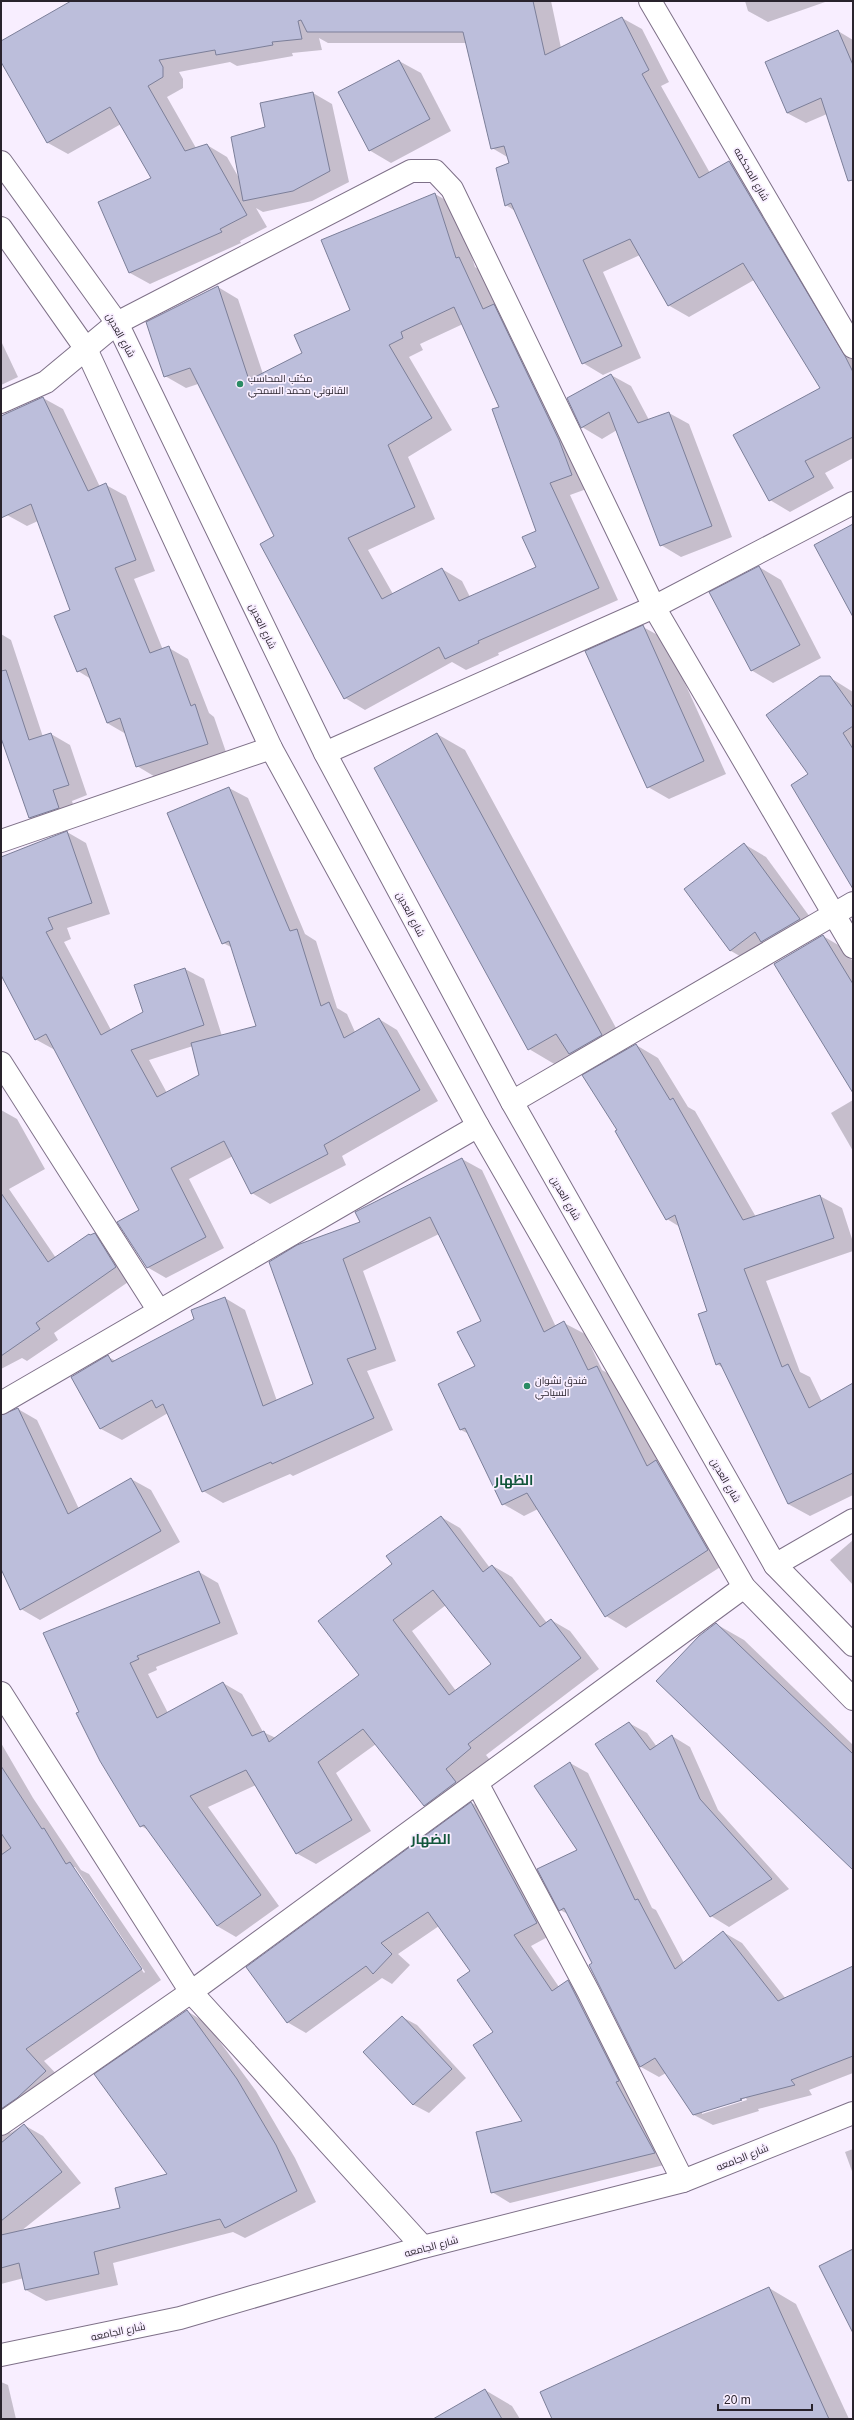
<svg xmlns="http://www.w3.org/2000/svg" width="854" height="2420" viewBox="0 0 854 2420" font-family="Arial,Cairo,sans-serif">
  <rect width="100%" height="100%" fill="#f8eeff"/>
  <!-- shadow -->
  <g fill="#0003" fill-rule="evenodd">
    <path d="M 73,1 L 551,1 L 561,48 L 622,18 L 642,29 L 669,82 L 661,86 L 710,173 L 729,162 L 750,174 L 853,348 L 853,458 L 825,473 L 834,488 L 790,512 L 770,500 L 821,388 L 754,280 L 689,317 L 668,305 L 640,255 L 603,272 L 641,358 L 603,375 L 583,363 L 515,211 L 506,205 L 511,163 L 509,158 L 492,148 L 467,43 L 328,43 L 319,38 L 322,50 L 292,53 L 293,56 L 237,66 L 230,62 L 179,72 L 183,79 L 183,88 L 167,97 L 196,148 L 207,145 L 227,157 L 239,178 L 267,128 L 313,93 L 332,104 L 349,182 L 312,201 L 263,212 L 256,208 L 267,227 L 240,241 L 241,243 L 150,284 L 130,273 L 153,178 L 121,124 L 68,154 L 48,143 L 1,59 L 1,42 Z"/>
    <path d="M 745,1 L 837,1 L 828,1 L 768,22 L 748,11 Z"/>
    <path d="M 838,31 L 853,40 L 853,170 L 827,114 L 806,123 L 787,113 Z"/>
    <path d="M 399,61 L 421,73 L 451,131 L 391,163 L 369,150 Z"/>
    <path d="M 435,194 L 456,206 L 475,267 L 480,270 L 497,307 L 514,317 L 592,487 L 570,495 L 618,600 L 498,653 L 499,655 L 466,670 L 452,662 L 365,710 L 345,698 L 276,537 L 198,384 L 186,388 L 165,376 L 218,287 L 238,299 L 263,374 L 303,353 L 351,311 ZM 463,324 L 501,407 L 538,531 L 537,567 L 470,597 L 462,581 L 442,569 L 393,594 L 368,550 L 435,519 L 408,457 L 452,430 L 409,357 L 423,350 L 420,344 Z"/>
    <path d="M 1,341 L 18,377 L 1,385 Z"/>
    <path d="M 611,375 L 631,386 L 649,420 L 669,413 L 689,424 L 732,537 L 681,557 L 661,545 L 617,430 L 602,439 L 582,427 Z"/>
    <path d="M 43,398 L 63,409 L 100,487 L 106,485 L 126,496 L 155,571 L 134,579 L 163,650 L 169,648 L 188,659 L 209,713 L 214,717 L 227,755 L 157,778 L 137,766 L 126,734 L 107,723 L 91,679 L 78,671 L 72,610 L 38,521 L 27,526 L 7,515 L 1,501 L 1,418 Z"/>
    <path d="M 759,567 L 781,580 L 821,658 L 773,683 L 751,670 Z"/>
    <path d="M 643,627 L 665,639 L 726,774 L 669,799 L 648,787 Z"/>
    <path d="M 1,634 L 11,640 L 43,737 L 51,734 L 70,745 L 87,795 L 72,801 L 77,818 L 48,828 L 29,818 L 4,743 L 1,743 Z"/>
    <path d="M 829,677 L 853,692 L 853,887 L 810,775 Z"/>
    <path d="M 437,734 L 465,750 L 628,1050 L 636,1045 L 658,1058 L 688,1107 L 695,1111 L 756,1217 L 820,1196 L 842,1208 L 853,1242 L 853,1251 L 766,1281 L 800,1372 L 810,1377 L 822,1402 L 853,1384 L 853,1495 L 810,1516 L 788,1504 L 723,1368 L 717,1364 L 708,1312 L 680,1227 L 667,1219 L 618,1130 L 596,1069 L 573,1055 L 556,1065 L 529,1049 Z"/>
    <path d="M 229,788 L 248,798 L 305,934 L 316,941 L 337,1008 L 347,1014 L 355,1032 L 379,1019 L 397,1030 L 438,1101 L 342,1156 L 346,1165 L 270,1204 L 252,1193 L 233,1156 L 189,1179 L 224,1248 L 166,1278 L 147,1267 L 140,1210 L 55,1050 L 35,1039 L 1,976 L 1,858 L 67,832 L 86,843 L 110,914 L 67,928 L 71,939 L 64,942 L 111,1030 L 145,1012 L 185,969 L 204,979 L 222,1036 L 258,1026 L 233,948 L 223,943 ZM 193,1046 L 201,1076 L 167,1093 L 149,1060 Z"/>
    <path d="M 744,844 L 766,857 L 821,932 L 752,963 L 731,951 L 685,889 Z"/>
    <path d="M 823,936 L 845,949 L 853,962 L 853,1091 Z"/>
    <path d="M 853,1100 L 853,1151 L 831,1113 Z"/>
    <path d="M 1,1110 L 17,1119 L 45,1169 L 9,1189 L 56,1258 L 95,1234 L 113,1245 L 134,1278 L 54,1333 L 58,1340 L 27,1361 L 22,1358 L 1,1369 Z"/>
    <path d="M 462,1159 L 482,1170 L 556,1327 L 564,1323 L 585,1334 L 602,1370 L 618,1379 L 659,1464 L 676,1473 L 728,1562 L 626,1628 L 606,1616 L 538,1509 L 524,1516 L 503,1504 L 469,1434 L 461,1430 L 476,1366 L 482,1321 L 439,1234 L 363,1271 L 396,1361 L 367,1371 L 393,1430 L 293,1476 L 290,1474 L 223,1503 L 203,1491 L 168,1413 L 122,1440 L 101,1429 L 72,1377 L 108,1357 L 116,1361 L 195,1320 L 225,1298 L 245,1310 L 277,1401 L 315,1384 L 270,1262 L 362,1223 Z"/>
    <path d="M 18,1409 L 37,1420 L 79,1509 L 131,1479 L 151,1490 L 180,1542 L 40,1620 L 21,1609 L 1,1567 L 1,1416 Z"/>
    <path d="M 441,1517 L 460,1528 L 490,1568 L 493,1566 L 512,1577 L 547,1623 L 551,1620 L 570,1631 L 599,1669 L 486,1755 L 490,1760 L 444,1816 L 425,1805 L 376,1744 L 336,1773 L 371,1831 L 316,1864 L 296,1853 L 256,1785 L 208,1807 L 279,1906 L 236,1937 L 217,1926 L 150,1831 L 141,1826 L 80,1712 L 199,1572 L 218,1583 L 238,1634 L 156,1667 L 157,1670 L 148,1674 L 168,1713 L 223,1683 L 242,1694 L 263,1732 L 276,1738 L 360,1676 L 394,1565 ZM 446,1605 L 492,1664 L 456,1691 L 412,1631 Z"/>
    <path d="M 853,1540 L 853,1585 L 830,1560 Z"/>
    <path d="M 716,1624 L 744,1640 L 853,1745 L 853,1868 Z"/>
    <path d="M 629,1723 L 647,1733 L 657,1747 L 672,1736 L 690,1747 L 718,1810 L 789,1889 L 729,1927 L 711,1916 Z"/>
    <path d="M 1,1743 L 33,1798 L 81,1870 L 89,1874 L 161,1980 L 44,2061 L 64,2082 L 13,2125 L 10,2133 L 24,2125 L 43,2136 L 81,2183 L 21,2231 L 122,2208 L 169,2175 L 187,2011 L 206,2023 L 256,2091 L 295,2158 L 316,2202 L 245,2238 L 233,2232 L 113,2263 L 118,2285 L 46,2301 L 26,2290 L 24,2278 L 1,2284 ZM 72,1867 L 75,1867 L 145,1972 L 144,1973 Z"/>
    <path d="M 570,1763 L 588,1773 L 652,1908 L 656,1910 L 684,1963 L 723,1932 L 742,1943 L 786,1999 L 853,1967 L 853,2073 L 809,2090 L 812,2095 L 758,2109 L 759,2111 L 713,2125 L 694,2115 L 666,2073 L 659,2077 L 641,2067 L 590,1966 L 594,1963 L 568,1914 L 560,1910 L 579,1851 ZM 746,2098 L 747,2100 L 702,2114 L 702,2112 Z"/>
    <path d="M 472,1803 L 490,1814 L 555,1933 L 531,1946 L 559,1987 L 568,1981 L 586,1991 L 672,2163 L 510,2203 L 492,2192 L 524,2121 L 494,2032 L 471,1972 L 439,1926 L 398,1954 L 410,1965 L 392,1984 L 382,1978 L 306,2033 L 287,2022 Z"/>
    <path d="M 402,2017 L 417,2025 L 466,2078 L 429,2113 L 414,2105 L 364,2052 Z"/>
    <path d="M 853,2149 L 853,2174 L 845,2152 Z"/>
    <path d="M 769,2288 L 796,2304 L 849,2419 L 553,2419 Z"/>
    <path d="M 1,2382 L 8,2385 L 16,2419 L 1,2419 Z"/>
    <path d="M 485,2390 L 512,2406 L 520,2419 L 435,2419 Z"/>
  </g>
  <!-- building -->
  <g fill="#bcbedb" stroke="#7c7f99" fill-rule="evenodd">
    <path d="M 71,1 L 533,1 L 545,55 L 622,17 L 649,70 L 642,74 L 699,178 L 729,161 L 845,356 L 853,372 L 853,437 L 805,461 L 814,477 L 769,501 L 733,435 L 820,388 L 743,263 L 668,306 L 630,239 L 583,260 L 622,346 L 582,364 L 511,203 L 505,206 L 496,168 L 509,163 L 504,146 L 491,149 L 463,32 L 307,32 L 301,20 L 298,21 L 302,39 L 272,42 L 273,45 L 216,55 L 215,50 L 159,60 L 163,67 L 163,77 L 148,86 L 185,151 L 207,144 L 247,215 L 220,229 L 222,232 L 129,273 L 98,202 L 151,178 L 110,107 L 47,143 L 1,62 L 1,41 Z"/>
    <path d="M 838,30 L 853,65 L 853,180 L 848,181 L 821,98 L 787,113 L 765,62 Z"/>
    <path d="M 399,60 L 430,119 L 369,151 L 338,92 Z"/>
    <path d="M 313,92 L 330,171 L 293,191 L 243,201 L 231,137 L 265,127 L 260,103 Z"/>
    <path d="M 435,193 L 456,258 L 459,257 L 483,309 L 494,304 L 559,440 L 572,475 L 550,483 L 599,588 L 478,641 L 479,643 L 445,659 L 439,647 L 344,699 L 260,544 L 274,536 L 190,368 L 164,377 L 146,322 L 218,286 L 249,380 L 302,353 L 294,335 L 350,310 L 321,240 ZM 454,307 L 499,407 L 492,409 L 536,531 L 522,537 L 536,567 L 459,601 L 442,568 L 382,599 L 348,538 L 415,507 L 388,445 L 432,418 L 389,345 L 403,338 L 401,332 Z"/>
    <path d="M 611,374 L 638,423 L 669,412 L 712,526 L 660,546 L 609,412 L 581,428 L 567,398 Z"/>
    <path d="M 43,397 L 88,491 L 106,483 L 136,560 L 115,568 L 150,653 L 169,646 L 191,706 L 195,704 L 208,744 L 136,767 L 120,718 L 107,723 L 86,668 L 77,672 L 54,616 L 70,610 L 31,504 L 1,518 L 1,416 Z"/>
    <path d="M 853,524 L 853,617 L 814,545 Z"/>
    <path d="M 759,566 L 800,645 L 751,671 L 709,592 Z"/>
    <path d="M 643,625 L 704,761 L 647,788 L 585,651 Z"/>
    <path d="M 6,670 L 29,740 L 51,733 L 69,785 L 53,790 L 59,808 L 29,818 L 1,738 L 1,671 Z"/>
    <path d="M 820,676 L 830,676 L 853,708 L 853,726 L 843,733 L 853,749 L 853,889 L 791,785 L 808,774 L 766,715 Z"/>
    <path d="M 437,733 L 602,1035 L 569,1054 L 556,1034 L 528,1050 L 374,768 Z"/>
    <path d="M 229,787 L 290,931 L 297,929 L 321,1006 L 329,1002 L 344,1038 L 379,1018 L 420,1090 L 324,1145 L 328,1154 L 251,1194 L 224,1141 L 171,1168 L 206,1237 L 147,1268 L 117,1222 L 139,1210 L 46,1034 L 35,1040 L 1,975 L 1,857 L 67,831 L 92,903 L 48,918 L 53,929 L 46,932 L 101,1035 L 143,1012 L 134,985 L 185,968 L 204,1025 L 131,1050 L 157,1097 L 199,1075 L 191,1043 L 256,1026 L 229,941 L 222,944 L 167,813 Z"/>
    <path d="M 744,843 L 800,919 L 761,942 L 755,932 L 730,951 L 684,889 Z"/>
    <path d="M 823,935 L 853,984 L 853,1093 L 774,964 Z"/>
    <path d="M 636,1044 L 670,1100 L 673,1098 L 743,1220 L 820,1195 L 834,1238 L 744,1269 L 782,1367 L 788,1364 L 809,1408 L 853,1383 L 853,1473 L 788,1504 L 720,1363 L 716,1365 L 698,1314 L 707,1311 L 675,1215 L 666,1220 L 615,1131 L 617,1130 L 582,1075 Z"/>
    <path d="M 462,1158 L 544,1332 L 564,1321 L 588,1370 L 597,1366 L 647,1466 L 656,1460 L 708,1550 L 605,1617 L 527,1493 L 502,1505 L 465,1428 L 460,1430 L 438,1384 L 475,1366 L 457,1332 L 481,1321 L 430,1217 L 343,1259 L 376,1349 L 347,1359 L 374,1418 L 272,1464 L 271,1462 L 202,1492 L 163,1404 L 156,1408 L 152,1400 L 100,1429 L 71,1377 L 108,1355 L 112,1362 L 194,1319 L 191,1310 L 225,1297 L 263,1406 L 313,1384 L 269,1262 L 297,1245 L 360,1222 L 355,1212 Z"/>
    <path d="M 1,1193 L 48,1262 L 89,1234 L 90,1235 L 95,1233 L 116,1267 L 36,1323 L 40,1329 L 1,1356 Z"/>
    <path d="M 18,1408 L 68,1514 L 131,1478 L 161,1531 L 20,1610 L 1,1569 L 1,1415 Z"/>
    <path d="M 441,1516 L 483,1572 L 492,1565 L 540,1627 L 551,1619 L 581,1658 L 468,1744 L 471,1748 L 446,1769 L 456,1782 L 424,1806 L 363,1729 L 318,1762 L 352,1820 L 296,1854 L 246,1770 L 190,1796 L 261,1895 L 217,1926 L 144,1825 L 140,1827 L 100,1761 L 76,1713 L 79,1712 L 43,1633 L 199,1571 L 220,1623 L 137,1656 L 139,1659 L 130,1663 L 157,1718 L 223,1682 L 252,1736 L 264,1731 L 269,1742 L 359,1675 L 318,1621 L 392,1564 L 386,1556 ZM 433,1590 L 491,1664 L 449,1695 L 393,1620 Z"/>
    <path d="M 716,1623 L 853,1754 L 853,1870 L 656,1681 L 699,1636 Z"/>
    <path d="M 629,1722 L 650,1750 L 672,1735 L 700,1799 L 772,1879 L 710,1917 L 595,1744 Z"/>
    <path d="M 570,1762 L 635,1900 L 638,1899 L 675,1969 L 723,1931 L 778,2001 L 853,1966 L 853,2056 L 791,2080 L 795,2085 L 740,2099 L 742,2100 L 693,2115 L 655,2058 L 640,2067 L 589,1965 L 592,1963 L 564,1908 L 559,1911 L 537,1869 L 577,1850 L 534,1786 Z"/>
    <path d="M 1,1766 L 42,1829 L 44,1828 L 66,1864 L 70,1862 L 142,1969 L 26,2049 L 46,2071 L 17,2098 L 1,2109 L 1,1855 L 11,1848 L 1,1833 Z"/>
    <path d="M 471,1802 L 537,1923 L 514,1935 L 552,1991 L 568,1980 L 619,2081 L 616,2082 L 655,2153 L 491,2193 L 476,2132 L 522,2121 L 473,2045 L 493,2032 L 457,1980 L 470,1971 L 428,1912 L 381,1943 L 392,1954 L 373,1974 L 366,1966 L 287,2023 L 246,1967 Z"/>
    <path d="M 187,2010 L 237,2079 L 276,2145 L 297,2191 L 225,2228 L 220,2219 L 94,2252 L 99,2274 L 25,2290 L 19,2263 L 1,2268 L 1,2235 L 120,2208 L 115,2188 L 167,2174 L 94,2074 Z"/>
    <path d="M 402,2016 L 452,2069 L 413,2105 L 363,2052 Z"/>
    <path d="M 24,2124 L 62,2172 L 1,2221 L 1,2143 Z"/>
    <path d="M 853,2249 L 853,2333 L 819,2266 Z"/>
    <path d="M 769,2287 L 829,2419 L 552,2419 L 540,2392 Z"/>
    <path d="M 485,2389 L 502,2419 L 433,2419 Z"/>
  </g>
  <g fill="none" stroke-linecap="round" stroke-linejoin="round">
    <defs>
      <g id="minor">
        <path d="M 650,1 L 853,347"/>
        <path d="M 1,402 L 46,382 L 117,323 L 411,171 L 435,171 L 452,189 L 654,607 L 853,947"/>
        <path d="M 325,753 L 654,607 L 853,503"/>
        <path d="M 1,841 L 271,748"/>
        <path d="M 1,1063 L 159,1311"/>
        <path d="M 512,1102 L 853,903"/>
        <path d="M 1,1403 L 478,1126"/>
        <path d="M 775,1565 L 853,1520"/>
        <path d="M 1,1693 L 191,1992 L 423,2247"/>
        <path d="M 477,1783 L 588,1991 L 683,2181"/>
        <path d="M 1,2124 L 191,1992 L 744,1587"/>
        <path d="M 1,2355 L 180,2318 L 423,2247 L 683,2181 L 853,2113"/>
      </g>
      <g id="major">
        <path d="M 1,162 L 117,323 L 325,753 L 512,1102 L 775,1565 L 853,1645"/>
        <path d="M 1,228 L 86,349 L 271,748 L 478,1126 L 744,1587 L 853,1699"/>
      </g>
    </defs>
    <!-- minor casing -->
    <use href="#minor" stroke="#7e7088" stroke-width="24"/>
    <!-- major casing -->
    <use href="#major" stroke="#7e7088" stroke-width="24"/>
    <!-- minor -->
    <use href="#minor" stroke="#fff" stroke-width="22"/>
    <!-- major -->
    <use href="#major" stroke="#fff" stroke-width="22"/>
  </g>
  <!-- markers -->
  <g fill="#2b8b64" stroke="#f8eeff" stroke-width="1.5">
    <circle cx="240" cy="384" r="4"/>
    <circle cx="527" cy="1386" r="4"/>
  </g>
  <g text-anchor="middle" stroke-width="3.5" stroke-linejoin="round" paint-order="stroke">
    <!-- street labels -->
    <g font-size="10" fill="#29232d" stroke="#f8eeff">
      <text transform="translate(752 174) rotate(60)" y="4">شارع المحكمه</text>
      <text transform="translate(121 335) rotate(61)" y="4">شارع العدين</text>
      <text transform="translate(263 626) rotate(64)" y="4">شارع العدين</text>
      <text transform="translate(411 914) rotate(62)" y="4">شارع العدين</text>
      <text transform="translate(566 1198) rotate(60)" y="4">شارع العدين</text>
      <text transform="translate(726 1480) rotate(60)" y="4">شارع العدين</text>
      <text transform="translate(742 2157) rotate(-22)" y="4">شارع الجامعه</text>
      <text transform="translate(431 2246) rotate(-15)" y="4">شارع الجامعه</text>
      <text transform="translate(118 2331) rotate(-12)" y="4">شارع الجامعه</text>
    </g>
    <!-- poi labels -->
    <g font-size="10" fill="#29232d" stroke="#f8eeff" text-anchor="start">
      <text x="248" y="382">مكتب المحاسب<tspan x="248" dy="12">القانوني محمد السمحي</tspan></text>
      <text x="535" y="1384">فندق نشوان<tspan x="535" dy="12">السياحي</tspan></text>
    </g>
    <!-- district labels -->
    <g font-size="14" font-weight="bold" fill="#12563b" stroke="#f8eeff">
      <text x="514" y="1485">الظهار</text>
      <text x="431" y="1844">الضهار</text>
    </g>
  </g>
  <!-- border -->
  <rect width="854" height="2420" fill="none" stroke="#29232d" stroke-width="4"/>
  <!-- scale -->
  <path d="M718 2404v6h94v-6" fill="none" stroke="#29232d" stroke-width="2"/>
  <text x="724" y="2404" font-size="12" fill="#29232d" stroke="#f8eeff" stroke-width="3" paint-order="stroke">20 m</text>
</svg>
